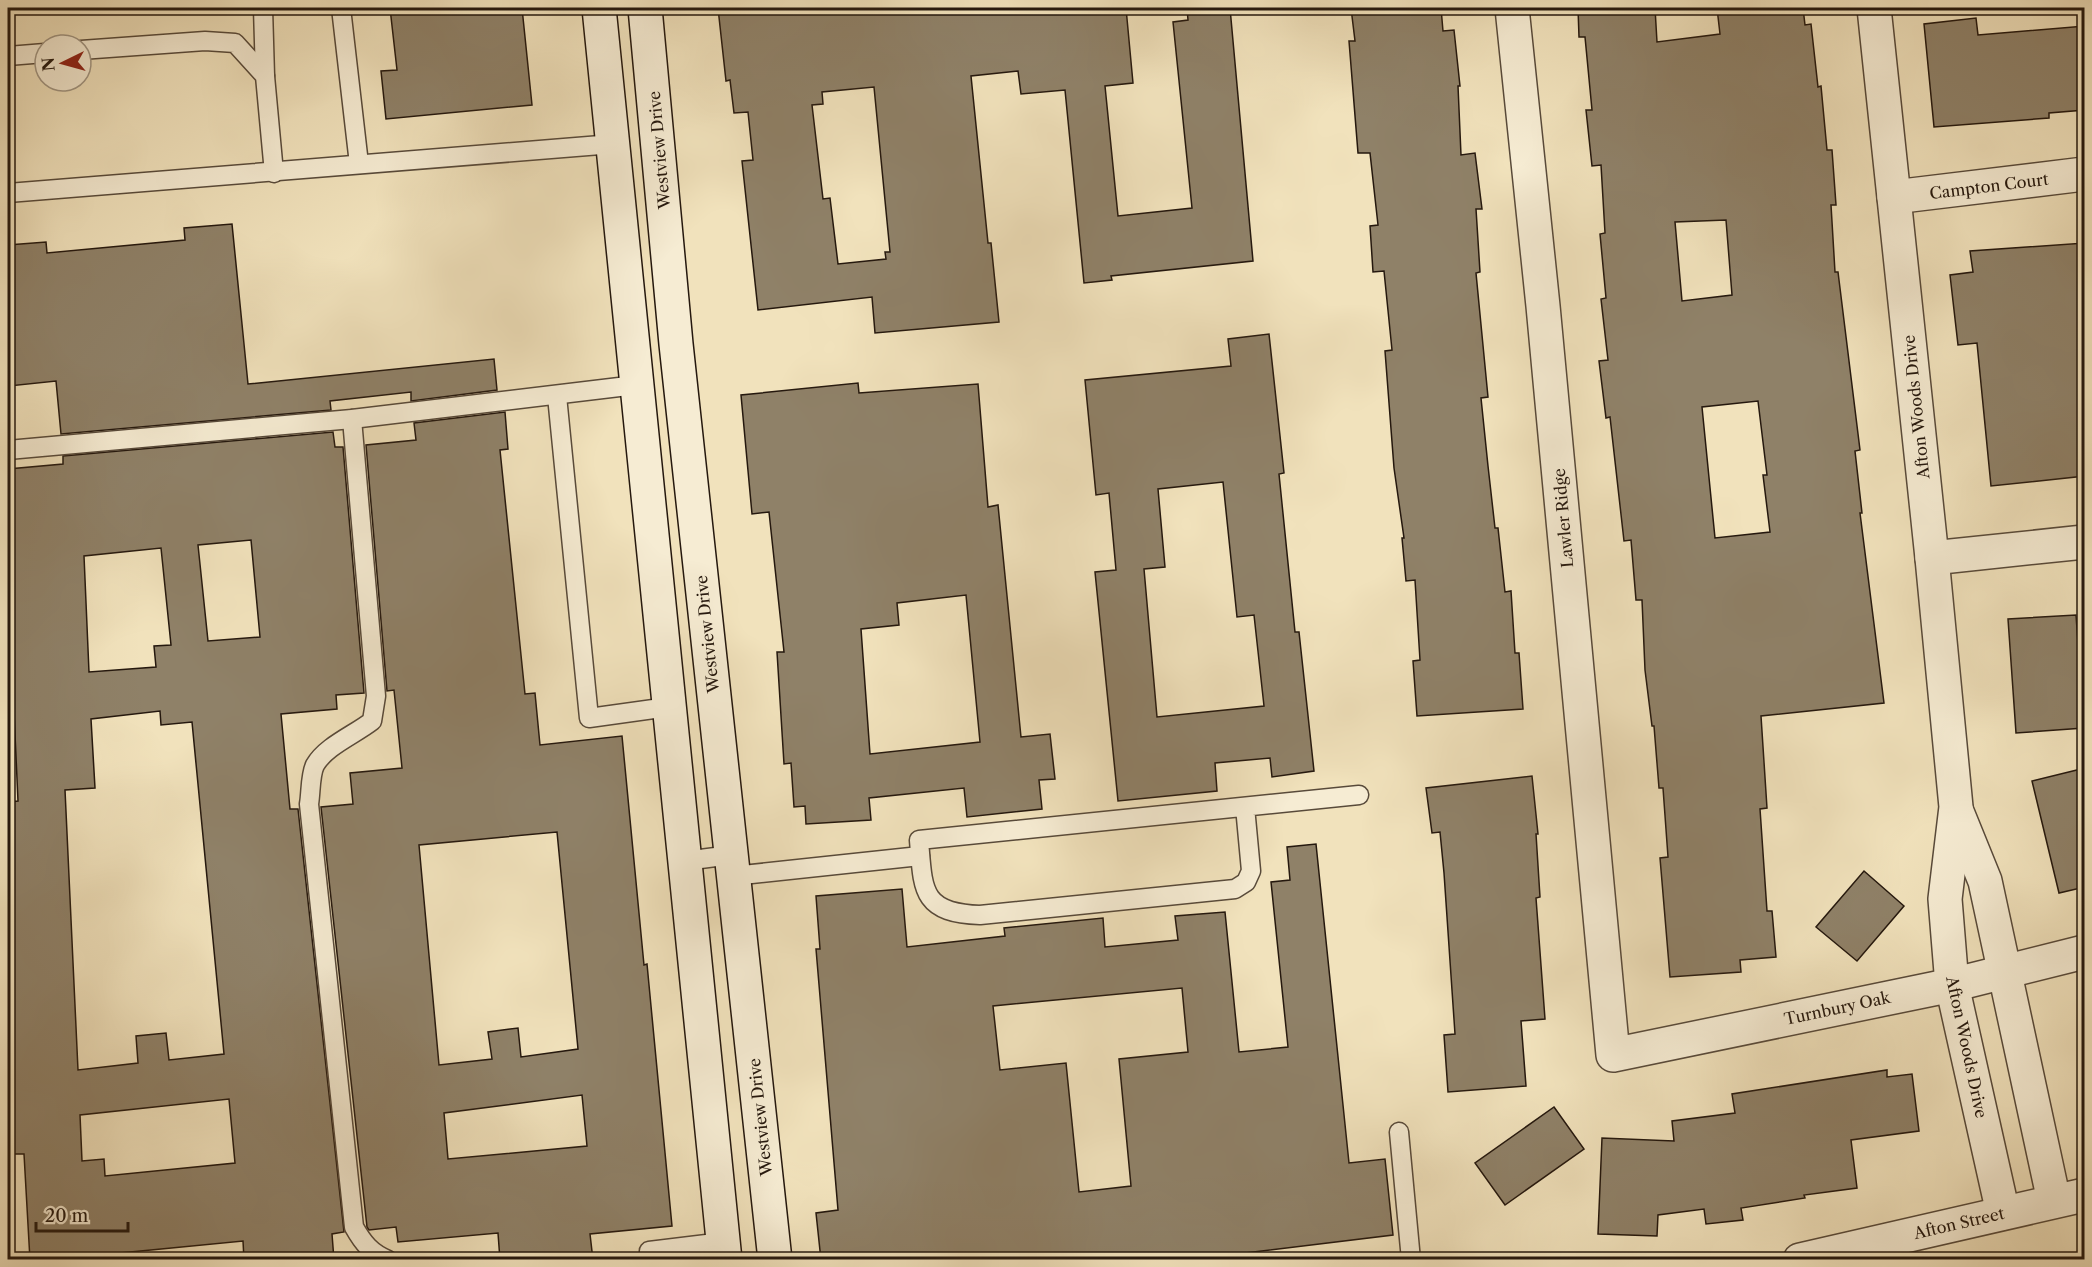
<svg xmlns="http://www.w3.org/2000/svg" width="2092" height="1267" viewBox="0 0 2092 1267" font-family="'Libre Caslon Text',serif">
  <rect width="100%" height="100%" fill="#f1e2bc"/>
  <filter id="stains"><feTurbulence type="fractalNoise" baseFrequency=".00333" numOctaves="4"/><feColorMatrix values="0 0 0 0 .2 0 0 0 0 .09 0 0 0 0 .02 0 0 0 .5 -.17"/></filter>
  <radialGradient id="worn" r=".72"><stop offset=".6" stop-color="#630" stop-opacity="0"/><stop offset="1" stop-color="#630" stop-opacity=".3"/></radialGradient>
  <!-- building -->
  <g fill="#8f8168" stroke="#25180e" stroke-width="1.5" fill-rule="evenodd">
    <path d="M 390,8 L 522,8 L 532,105 L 386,119 L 381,71 L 397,70 Z"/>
    <path d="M 718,8 L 1126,8 L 1133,83 L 1105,86 L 1118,216 L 1192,208 L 1173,22 L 1188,20 L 1187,8 L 1230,8 L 1253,261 L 1111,276 L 1112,280 L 1084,283 L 1065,90 L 1021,94 L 1018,71 L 971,76 L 988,243 L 991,243 L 999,322 L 875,333 L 872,297 L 758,310 L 742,161 L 753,160 L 748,112 L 734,113 L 730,80 L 726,81 ZM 874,87 L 890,252 L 885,252 L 886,259 L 838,264 L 830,198 L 823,199 L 812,105 L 823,104 L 822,92 Z"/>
    <path d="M 1351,8 L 1441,8 L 1443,31 L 1454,30 L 1460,86 L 1458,86 L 1461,155 L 1475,153 L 1482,209 L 1476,209 L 1480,272 L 1476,273 L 1488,397 L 1481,398 L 1488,466 L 1495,528 L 1498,528 L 1505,592 L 1511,591 L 1515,653 L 1519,653 L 1523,709 L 1417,716 L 1413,661 L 1420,660 L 1415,580 L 1406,581 L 1402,538 L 1404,538 L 1394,468 L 1385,351 L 1392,350 L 1384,271 L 1373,272 L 1370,226 L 1378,225 L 1370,153 L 1358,153 L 1349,41 L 1355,41 Z"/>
    <path d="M 1578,8 L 1655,8 L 1657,42 L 1720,34 L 1717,8 L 1803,8 L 1805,25 L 1811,24 L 1818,87 L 1821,86 L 1827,150 L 1832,150 L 1836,205 L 1831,205 L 1835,272 L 1838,272 L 1860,450 L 1855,451 L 1862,513 L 1860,513 L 1884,703 L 1761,716 L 1767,808 L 1760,809 L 1767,911 L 1772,911 L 1776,957 L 1740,960 L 1741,972 L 1670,977 L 1660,858 L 1668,857 L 1663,788 L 1659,788 L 1654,726 L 1652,726 L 1645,670 L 1642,600 L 1636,600 L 1631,540 L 1624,541 L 1610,417 L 1606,418 L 1599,361 L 1608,360 L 1601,299 L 1606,298 L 1600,234 L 1605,233 L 1601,165 L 1592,166 L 1586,110 L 1592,110 L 1585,37 L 1579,37 ZM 1726,220 L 1732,295 L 1682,301 L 1675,222 ZM 1758,401 L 1767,475 L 1763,475 L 1770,532 L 1715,538 L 1702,407 Z"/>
    <path d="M 1976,18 L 1978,35 L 2085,26 L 2085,110 L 2049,113 L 2049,118 L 1934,127 L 1924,24 Z"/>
    <path d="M 232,224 L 248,384 L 494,359 L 497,390 L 411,401 L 411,392 L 330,401 L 331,410 L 61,434 L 56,381 L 9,386 L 8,245 L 46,242 L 47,253 L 185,240 L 184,228 Z"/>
    <path d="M 2085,243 L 2085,476 L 1991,486 L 1977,343 L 1958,345 L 1950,275 L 1973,272 L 1970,251 Z"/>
    <path d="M 1269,334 L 1284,473 L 1279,474 L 1295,632 L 1299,632 L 1314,771 L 1272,777 L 1270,758 L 1215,763 L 1217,791 L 1118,801 L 1095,572 L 1116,570 L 1109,493 L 1096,495 L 1085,380 L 1231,366 L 1228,339 ZM 1223,482 L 1237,617 L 1254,615 L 1264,706 L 1157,717 L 1144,569 L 1165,567 L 1158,489 Z"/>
    <path d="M 858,383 L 859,393 L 978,384 L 988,507 L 998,505 L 1021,737 L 1050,734 L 1055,779 L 1039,780 L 1042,809 L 967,817 L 964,788 L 869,798 L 871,820 L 806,824 L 805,806 L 794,807 L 791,763 L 784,764 L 777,652 L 784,652 L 769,512 L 752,514 L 741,395 ZM 966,595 L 980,742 L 870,754 L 861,629 L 899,625 L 897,603 Z"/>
    <path d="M 505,412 L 508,449 L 500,450 L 525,694 L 535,693 L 540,745 L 622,736 L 644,965 L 647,964 L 672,1226 L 590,1234 L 593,1260 L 500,1260 L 498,1233 L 398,1242 L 396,1227 L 369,1230 L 367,1227 L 321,807 L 353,804 L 350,773 L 402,768 L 394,690 L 387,691 L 366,445 L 416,440 L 414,423 ZM 557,832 L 578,1049 L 521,1057 L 518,1028 L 488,1032 L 492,1059 L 439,1065 L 419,845 ZM 582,1095 L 587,1146 L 448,1159 L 444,1113 Z"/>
    <path d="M 333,432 L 335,447 L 343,447 L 364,693 L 336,695 L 337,709 L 281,714 L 290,809 L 298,809 L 344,1232 L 332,1234 L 334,1260 L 244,1260 L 243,1241 L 110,1254 L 110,1260 L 30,1260 L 24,1154 L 8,1154 L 8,802 L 18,801 L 8,579 L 8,469 L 63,464 L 63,456 ZM 251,540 L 260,637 L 208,641 L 198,545 ZM 161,548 L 171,645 L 154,646 L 156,667 L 89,672 L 84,556 ZM 160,711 L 161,725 L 192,722 L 224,1054 L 169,1060 L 166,1033 L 136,1036 L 138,1063 L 78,1070 L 65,790 L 95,788 L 91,719 ZM 229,1099 L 235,1163 L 105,1176 L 104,1159 L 82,1161 L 80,1115 Z"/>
    <path d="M 2076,615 L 2084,728 L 2016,733 L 2008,619 Z"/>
    <path d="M 2085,768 L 2085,887 L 2059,893 L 2032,781 Z"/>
    <path d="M 1532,776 L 1538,834 L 1536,834 L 1540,897 L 1536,898 L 1545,1019 L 1521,1021 L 1526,1086 L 1448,1092 L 1444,1035 L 1455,1034 L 1444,873 L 1440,832 L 1432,833 L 1426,788 Z"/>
    <path d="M 1316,844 L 1349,1163 L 1385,1159 L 1393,1235 L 1187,1260 L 821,1260 L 816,1213 L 838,1210 L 816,949 L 820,949 L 816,896 L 902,889 L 907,947 L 1005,936 L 1004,928 L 1103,918 L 1105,947 L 1178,940 L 1175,916 L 1225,912 L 1239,1052 L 1288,1047 L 1271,882 L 1290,880 L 1287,847 ZM 1182,988 L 1188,1052 L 1119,1059 L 1131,1186 L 1079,1192 L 1066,1063 L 1000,1070 L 993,1006 Z"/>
    <path d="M 1864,871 L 1904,906 L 1857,961 L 1816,927 Z"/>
    <path d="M 1887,1070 L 1887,1077 L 1912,1074 L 1919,1131 L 1851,1140 L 1857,1188 L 1804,1195 L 1805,1198 L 1741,1208 L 1743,1220 L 1706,1224 L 1704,1209 L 1658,1215 L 1657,1236 L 1598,1234 L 1602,1138 L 1674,1141 L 1672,1121 L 1735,1113 L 1732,1094 Z"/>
    <path d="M 1554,1107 L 1584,1149 L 1505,1205 L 1475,1163 Z"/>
  </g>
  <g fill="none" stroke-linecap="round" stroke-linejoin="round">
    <defs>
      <g id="service">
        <path d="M 263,8 L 265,76"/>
        <path d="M 341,8 L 359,164"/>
        <path d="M 81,50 L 205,41 L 235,43 L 265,76 L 274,173"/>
        <path d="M 8,56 L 45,53"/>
        <path d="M 8,193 L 613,144"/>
        <path d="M 557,396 L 589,718 L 668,707"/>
        <path d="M 352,419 L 376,696 L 372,721 C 354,735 326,746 315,765 C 310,775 311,793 309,804 L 354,1227 C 363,1243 371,1253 388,1260"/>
        <path d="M 8,450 L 352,419 L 636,385"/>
        <path d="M 1245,807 L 1251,871 L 1246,882 L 1235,889 L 980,915 C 921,913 923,890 919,840 L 1359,795"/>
        <path d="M 685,861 L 731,855"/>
        <path d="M 733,876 L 920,856"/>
        <path d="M 1399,1132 L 1411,1260"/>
        <path d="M 650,1260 L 649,1251 L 723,1242"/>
      </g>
      <g id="minor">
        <path d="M 1512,8 L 1543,306 L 1613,1055 L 1952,985 L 2084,952"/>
        <path d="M 1874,8 L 1932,558 L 1956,807 L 1945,899 L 1952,985 L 2003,1213"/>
        <path d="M 1894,197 L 2084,174"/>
        <path d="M 1932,558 L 2084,542"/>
        <path d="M 1957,812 L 1985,881 L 2054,1201"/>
        <path d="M 1800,1260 L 2084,1195"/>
      </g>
      <g id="secondary">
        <path d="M 599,8 L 725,1260"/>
        <path d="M 645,8 L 676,344 L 775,1260"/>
      </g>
    </defs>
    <!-- service casing -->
    <use href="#service" stroke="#584a3a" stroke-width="21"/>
    <!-- minor casing -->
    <use href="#minor" stroke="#584a3a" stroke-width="36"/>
    <!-- secondary casing -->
    <use href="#secondary" stroke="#25180e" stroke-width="36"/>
    <!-- service -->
    <use href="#service" stroke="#f6ecd3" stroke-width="18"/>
    <!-- minor -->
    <use href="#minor" stroke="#f6ecd3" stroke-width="33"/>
    <!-- secondary -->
    <use href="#secondary" stroke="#f6ecd3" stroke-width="33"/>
  </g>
  <g text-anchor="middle" stroke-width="6" stroke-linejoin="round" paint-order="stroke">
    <!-- street labels -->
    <g font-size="16" fill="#25180e" stroke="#f6ecd3">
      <text transform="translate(659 150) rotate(-95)" y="6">Westview Drive</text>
      <text transform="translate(1989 186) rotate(-7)" y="6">Campton Court</text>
      <text transform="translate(1916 407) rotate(-96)" y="6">Afton Woods Drive</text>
      <text transform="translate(1563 518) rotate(-95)" y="6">Lawler Ridge</text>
      <text transform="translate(707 634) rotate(-96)" y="6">Westview Drive</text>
      <text transform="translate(1837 1008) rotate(-12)" y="6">Turnbury Oak</text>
      <text transform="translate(1967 1047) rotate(78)" y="6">Afton Woods Drive</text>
      <text transform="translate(760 1117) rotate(-96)" y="6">Westview Drive</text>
      <text transform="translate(1959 1223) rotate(-13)" y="6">Afton Street</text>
    </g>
  </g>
  <!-- margin -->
  <rect width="2092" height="1267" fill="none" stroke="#f1e2bc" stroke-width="30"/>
  <rect x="9" y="9" width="2074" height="1249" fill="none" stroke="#25180e" stroke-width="3"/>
  <rect x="15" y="15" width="2062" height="1237" fill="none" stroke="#25180e" stroke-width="1.5"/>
  <!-- north arrow -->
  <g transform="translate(63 63) rotate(265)"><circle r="28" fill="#f6ecd3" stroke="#a29784" stroke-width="1.5"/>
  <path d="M0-4.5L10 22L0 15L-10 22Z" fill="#8f2418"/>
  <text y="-9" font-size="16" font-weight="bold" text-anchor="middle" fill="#25180e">N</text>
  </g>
  <!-- scale -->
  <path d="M36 1222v9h92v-9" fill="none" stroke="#25180e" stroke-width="3"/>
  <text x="45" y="1222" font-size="18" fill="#25180e" stroke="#f6ecd3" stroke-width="4.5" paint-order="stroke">20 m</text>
  <rect width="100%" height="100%" filter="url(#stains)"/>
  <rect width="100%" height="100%" fill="url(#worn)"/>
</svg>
